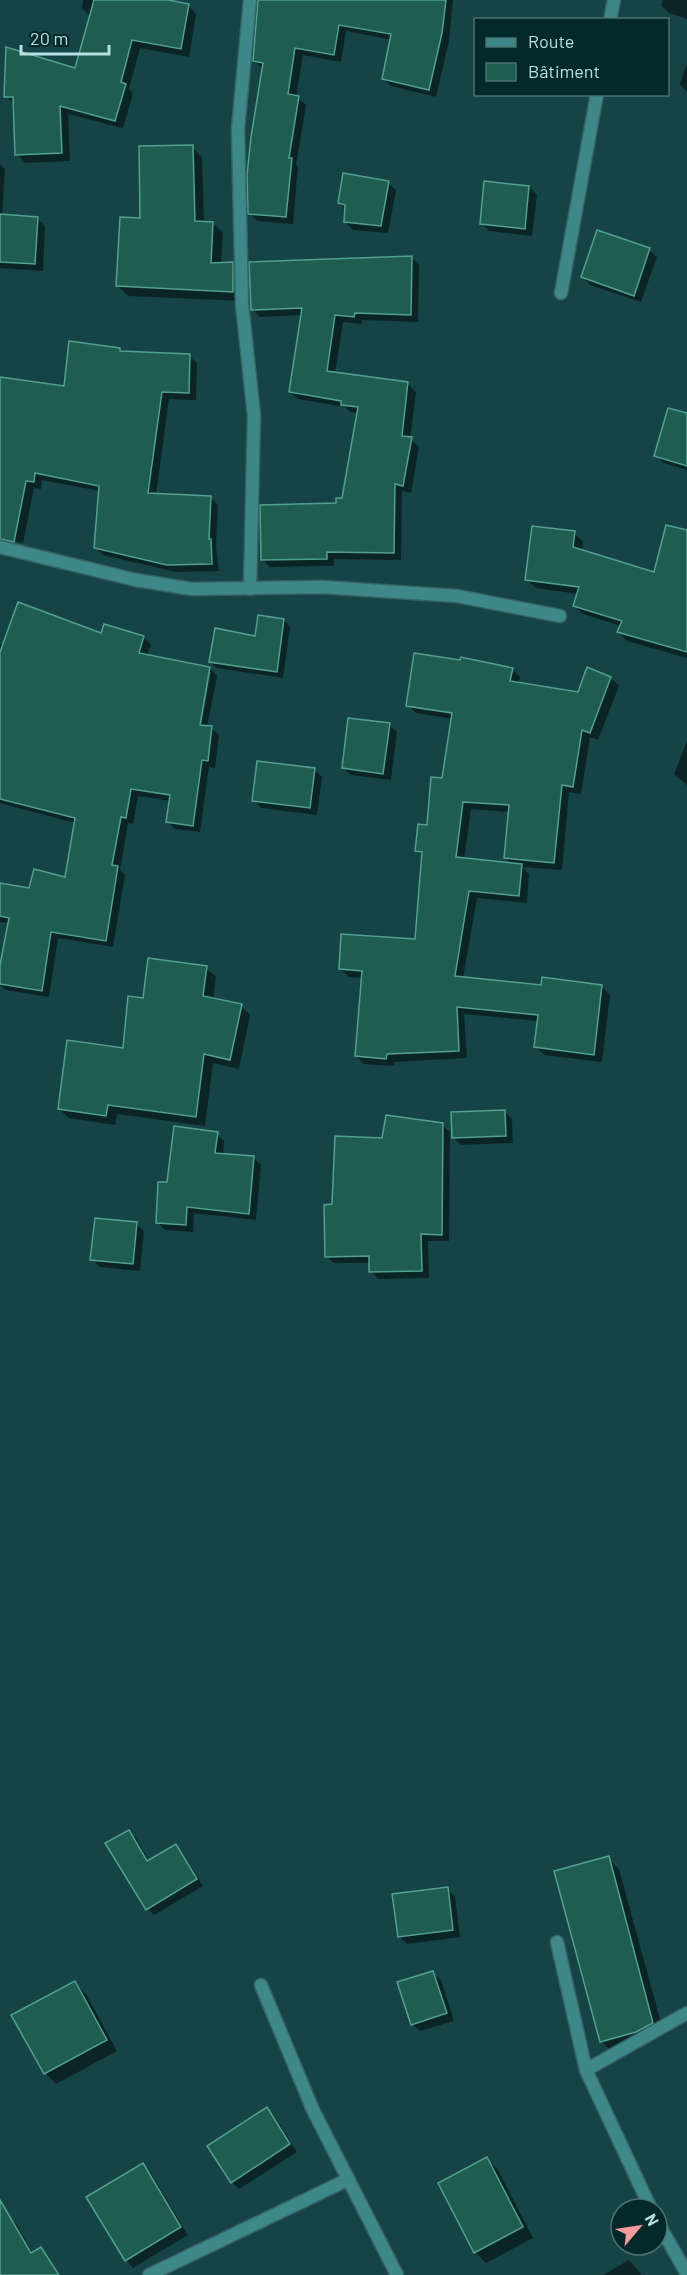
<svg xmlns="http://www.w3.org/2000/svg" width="687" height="2275" viewBox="0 0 687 2275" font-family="Barlow,sans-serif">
  <rect width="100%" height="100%" fill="#164446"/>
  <!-- shadow -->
  <g fill="#0007" fill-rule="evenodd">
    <path d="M 83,0 L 160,0 L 188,5 L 196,14 L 189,57 L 140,48 L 129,89 L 133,94 L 123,128 L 68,114 L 70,161 L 25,163 L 17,154 L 15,105 L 5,96 L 76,70 L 91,17 L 82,8 Z"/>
    <path d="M 260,0 L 453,0 L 449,41 L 436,97 L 391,86 L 383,79 L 392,40 L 346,31 L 341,62 L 303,55 L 296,97 L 306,105 L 296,165 L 298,167 L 293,224 L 257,221 L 250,213 L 263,69 L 254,61 Z"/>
    <path d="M 663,0 L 687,0 L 687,19 L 669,13 L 661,5 Z"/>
    <path d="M 687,63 L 687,92 L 680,84 Z"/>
    <path d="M 192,147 L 202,157 L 204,223 L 213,223 L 223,233 L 221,264 L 232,264 L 242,274 L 243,301 L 128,296 L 118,286 L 141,219 Z"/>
    <path d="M 0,164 L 5,169 L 2,216 L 37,218 L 45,226 L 43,271 L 0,268 Z"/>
    <path d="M 388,183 L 396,190 L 388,233 L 353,230 L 345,222 L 346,210 L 339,203 Z"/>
    <path d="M 529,187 L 537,195 L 532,236 L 489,231 L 482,224 Z"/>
    <path d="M 649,250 L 657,257 L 641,302 L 590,285 L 583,277 Z"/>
    <path d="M 411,257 L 419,265 L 418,322 L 362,320 L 362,324 L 343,322 L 335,374 L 408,384 L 416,392 L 410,439 L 419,447 L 411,493 L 402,491 L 401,560 L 334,559 L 334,566 L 270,567 L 262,559 L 344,500 L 358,413 L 350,412 L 345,407 L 298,399 L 290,392 L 302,315 L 260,317 L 252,309 Z"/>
    <path d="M 119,349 L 123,353 L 189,356 L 197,363 L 196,400 L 169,399 L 156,495 L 210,497 L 218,505 L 216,547 L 219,571 L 176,572 L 103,555 L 95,547 L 100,491 L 42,480 L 41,489 L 34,488 L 23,543 L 0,539 L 0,378 L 65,388 Z"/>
    <path d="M 687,415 L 687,470 L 664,463 L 656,456 Z"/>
    <path d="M 687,532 L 687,658 L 627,641 L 619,632 L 621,626 L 583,614 L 574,606 L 578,594 L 536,588 L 527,580 L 574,533 L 583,542 L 582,551 L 655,573 Z"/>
    <path d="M 284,620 L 290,627 L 283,678 L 217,668 L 210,662 L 256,638 Z"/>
    <path d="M 102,635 L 143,637 L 151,645 L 147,656 L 210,668 L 217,676 L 207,727 L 211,728 L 219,735 L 215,768 L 209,767 L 200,832 L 175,829 L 168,822 L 171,801 L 138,796 L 133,824 L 128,823 L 120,870 L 125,875 L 113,947 L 58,938 L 49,997 L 6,990 L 0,985 L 0,973 L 9,923 L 0,922 L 0,884 L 31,890 L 66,879 L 75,823 L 0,803 L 0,644 L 4,645 ZM 208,672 L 211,672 L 200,733 L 197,732 Z"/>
    <path d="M 512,669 L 520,677 L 519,684 L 578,694 L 611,678 L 619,686 L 598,740 L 590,737 L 581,794 L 569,792 L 562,870 L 522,867 L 529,874 L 527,903 L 477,898 L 463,978 L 543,987 L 602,987 L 610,995 L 602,1062 L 544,1055 L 536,1047 L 538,1021 L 464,1014 L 467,1058 L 394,1062 L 394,1066 L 364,1064 L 356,1056 L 363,978 L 349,977 L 341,969 L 416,940 L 423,857 L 417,850 L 428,827 L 444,780 L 453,719 L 416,713 L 408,705 ZM 471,809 L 510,812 L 506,858 L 513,865 L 464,860 Z"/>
    <path d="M 389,725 L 397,732 L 391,780 L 351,775 L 343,768 Z"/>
    <path d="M 687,741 L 687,785 L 674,774 Z"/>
    <path d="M 314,770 L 322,777 L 317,815 L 261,808 L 254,800 Z"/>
    <path d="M 206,968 L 216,977 L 213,1000 L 241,1006 L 250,1015 L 239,1069 L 213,1063 L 205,1126 L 117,1114 L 115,1125 L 69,1118 L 59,1109 L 124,1049 Z"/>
    <path d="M 504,1111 L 512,1119 L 513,1143 L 461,1145 L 453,1137 Z"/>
    <path d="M 442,1125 L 450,1132 L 449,1241 L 428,1241 L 429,1278 L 378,1279 L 371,1271 L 371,1263 L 334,1263 L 326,1256 L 333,1206 L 383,1140 Z"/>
    <path d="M 217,1134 L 224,1141 L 223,1155 L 254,1158 L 261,1165 L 256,1220 L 194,1213 L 193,1232 L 165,1230 L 157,1222 L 169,1184 Z"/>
    <path d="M 136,1224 L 144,1231 L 140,1271 L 100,1267 L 92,1259 Z"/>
    <path d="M 129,1831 L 136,1838 L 149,1861 L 175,1845 L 182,1852 L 203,1886 L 154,1915 L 148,1909 Z"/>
    <path d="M 608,1858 L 619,1869 L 664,2034 L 648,2043 L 612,2052 L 601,2041 Z"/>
    <path d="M 447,1889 L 455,1897 L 460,1937 L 407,1944 L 399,1936 Z"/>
    <path d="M 433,1973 L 441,1980 L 454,2021 L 420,2031 L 412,2024 Z"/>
    <path d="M 74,1983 L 86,1994 L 117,2051 L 56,2084 L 45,2073 Z"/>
    <path d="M 267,2109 L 275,2117 L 297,2152 L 239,2189 L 232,2182 Z"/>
    <path d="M 487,2159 L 498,2170 L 533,2238 L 486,2263 L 475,2252 Z"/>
    <path d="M 142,2165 L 150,2172 L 188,2235 L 133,2268 L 126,2260 Z"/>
    <path d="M 7,2215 L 15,2222 L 33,2253 L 41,2249 L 48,2256 L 60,2275 L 0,2275 L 0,2219 Z"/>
    <path d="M 629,2260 L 642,2275 L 603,2275 Z"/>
  </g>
  <!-- building -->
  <g fill="#205d51" stroke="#52a08f" stroke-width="1.5">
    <path d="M 94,0 L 168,0 L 189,4 L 181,49 L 132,40 L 121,82 L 126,84 L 115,121 L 60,106 L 62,153 L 15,155 L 13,97 L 4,97 L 6,47 L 75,68 Z"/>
    <path d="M 258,0 L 446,0 L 442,33 L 429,90 L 382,79 L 391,34 L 339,25 L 334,55 L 295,48 L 288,94 L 299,96 L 289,158 L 292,158 L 286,217 L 248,214 L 247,175 L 251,137 L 263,63 L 253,61 Z"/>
    <path d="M 193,145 L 195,221 L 213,222 L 211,263 L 233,262 L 233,292 L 116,286 L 120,217 L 140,218 L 139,146 Z"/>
    <path d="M 343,173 L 389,181 L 381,226 L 344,222 L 345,205 L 338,203 Z"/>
    <path d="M 484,181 L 529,186 L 525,229 L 480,224 Z"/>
    <path d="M 0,214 L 38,217 L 35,264 L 0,262 Z"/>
    <path d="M 597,230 L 650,248 L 634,296 L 581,277 Z"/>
    <path d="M 412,256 L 411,315 L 355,313 L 354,317 L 335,315 L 327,371 L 408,382 L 402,436 L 412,437 L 403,486 L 395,484 L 394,553 L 327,552 L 327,559 L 261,560 L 260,505 L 336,503 L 336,498 L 342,498 L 358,407 L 341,405 L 341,401 L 289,392 L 302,308 L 251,310 L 249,262 Z"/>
    <path d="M 69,341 L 120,348 L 120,351 L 190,354 L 189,393 L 162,392 L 148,493 L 211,496 L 209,539 L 211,539 L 212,564 L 167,565 L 94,548 L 99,486 L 35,473 L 34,482 L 26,481 L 14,542 L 0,539 L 0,377 L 64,386 Z"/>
    <path d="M 668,408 L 687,413 L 687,466 L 654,456 Z"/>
    <path d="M 666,525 L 687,530 L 687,652 L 617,632 L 622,621 L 573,606 L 579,587 L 525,580 L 532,526 L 575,531 L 573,547 L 654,572 Z"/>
    <path d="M 18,602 L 101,633 L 104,624 L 144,636 L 139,653 L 210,667 L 200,725 L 212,726 L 208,761 L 202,760 L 193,826 L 166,822 L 170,795 L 131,789 L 126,818 L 121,817 L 112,865 L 118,866 L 106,941 L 51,932 L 42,991 L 0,984 L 0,965 L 9,918 L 0,916 L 0,883 L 29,888 L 34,869 L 65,877 L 75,818 L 0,799 L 0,652 Z"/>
    <path d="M 258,615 L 284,619 L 277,672 L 209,662 L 215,628 L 255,636 Z"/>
    <path d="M 414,653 L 460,660 L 461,657 L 513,668 L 510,681 L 578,692 L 587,667 L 611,677 L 590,733 L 582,730 L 573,787 L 562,785 L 554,863 L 504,858 L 509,805 L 463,802 L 456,857 L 522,864 L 519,896 L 469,891 L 455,976 L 541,985 L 542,977 L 602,985 L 594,1055 L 534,1047 L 538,1015 L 457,1007 L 459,1051 L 387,1054 L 386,1059 L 355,1056 L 362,971 L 339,969 L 341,934 L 415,939 L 422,852 L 415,851 L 418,824 L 427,825 L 431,777 L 442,778 L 452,713 L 406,706 Z"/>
    <path d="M 348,718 L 390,723 L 383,774 L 342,768 Z"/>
    <path d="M 257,761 L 315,768 L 310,808 L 252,801 Z"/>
    <path d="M 148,958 L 207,966 L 203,996 L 242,1004 L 230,1060 L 204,1054 L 196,1117 L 108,1105 L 106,1116 L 58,1109 L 67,1040 L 123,1048 L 128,996 L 143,998 Z"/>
    <path d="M 505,1110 L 506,1136 L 452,1138 L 451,1112 Z"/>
    <path d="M 386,1115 L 443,1123 L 442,1235 L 421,1234 L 422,1271 L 369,1272 L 369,1256 L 325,1257 L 324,1205 L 332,1204 L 335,1136 L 382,1138 Z"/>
    <path d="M 174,1126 L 218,1132 L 215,1153 L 254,1156 L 249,1214 L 187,1207 L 186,1225 L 156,1223 L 158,1182 L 167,1182 Z"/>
    <path d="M 95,1218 L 137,1222 L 133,1264 L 90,1260 Z"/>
    <path d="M 129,1830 L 147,1861 L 176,1844 L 197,1879 L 146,1910 L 105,1843 Z"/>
    <path d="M 609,1856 L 653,2023 L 636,2032 L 600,2042 L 554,1871 Z"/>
    <path d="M 448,1887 L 453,1930 L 398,1937 L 392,1894 Z"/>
    <path d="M 433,1971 L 447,2013 L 411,2025 L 397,1982 Z"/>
    <path d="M 75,1981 L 107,2040 L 44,2074 L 11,2015 Z"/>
    <path d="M 267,2107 L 290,2144 L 231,2183 L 207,2146 Z"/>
    <path d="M 487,2157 L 523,2227 L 474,2253 L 438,2183 Z"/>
    <path d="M 143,2163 L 181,2227 L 125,2261 L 86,2197 Z"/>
    <path d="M 0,2200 L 31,2253 L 41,2247 L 59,2275 L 0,2275 Z"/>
  </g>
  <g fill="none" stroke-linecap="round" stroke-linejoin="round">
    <defs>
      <g id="minor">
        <path d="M 250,0 L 238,129 L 242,305 L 254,415 L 250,589"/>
        <path d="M 610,20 L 614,0"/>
        <path d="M 561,293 L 597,94"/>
        <path d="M 0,547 L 136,580 L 192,589 L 322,587 L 457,596 L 560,616"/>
        <path d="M 557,1942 L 586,2070 L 651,2209"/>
        <path d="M 261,1985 L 313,2110 L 397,2275"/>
        <path d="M 586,2070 L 687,2013"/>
        <path d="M 657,2221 L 687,2274"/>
        <path d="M 149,2275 L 347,2180"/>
      </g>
    </defs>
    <!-- minor casing -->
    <use href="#minor" stroke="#366365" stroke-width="15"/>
    <!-- minor -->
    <use href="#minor" stroke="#3f888a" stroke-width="12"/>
  </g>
  <!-- legend -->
  <rect x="474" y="18" width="195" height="78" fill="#03292a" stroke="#4b7273" stroke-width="1.5"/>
  <rect x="486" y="38" width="30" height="9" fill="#3f888a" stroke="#4b7273" stroke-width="1.5"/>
  <text x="528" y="48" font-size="18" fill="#b8e0e0">Route</text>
  <rect x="486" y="63" width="30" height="18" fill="#205d51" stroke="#4b7273" stroke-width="1.5"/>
  <text x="528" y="78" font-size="18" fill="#b8e0e0">Bâtiment</text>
  <!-- north arrow -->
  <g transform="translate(639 2227) rotate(61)"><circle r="28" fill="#03292a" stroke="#4b7273" stroke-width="1.5"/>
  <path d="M0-4.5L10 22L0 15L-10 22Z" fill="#f59b9d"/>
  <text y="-9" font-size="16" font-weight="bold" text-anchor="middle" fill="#b8e0e0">N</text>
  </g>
  <!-- scale -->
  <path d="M21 45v9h88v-9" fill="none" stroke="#b8e0e0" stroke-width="3"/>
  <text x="30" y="45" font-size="18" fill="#b8e0e0" stroke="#03292a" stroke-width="4.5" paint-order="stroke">20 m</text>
</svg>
